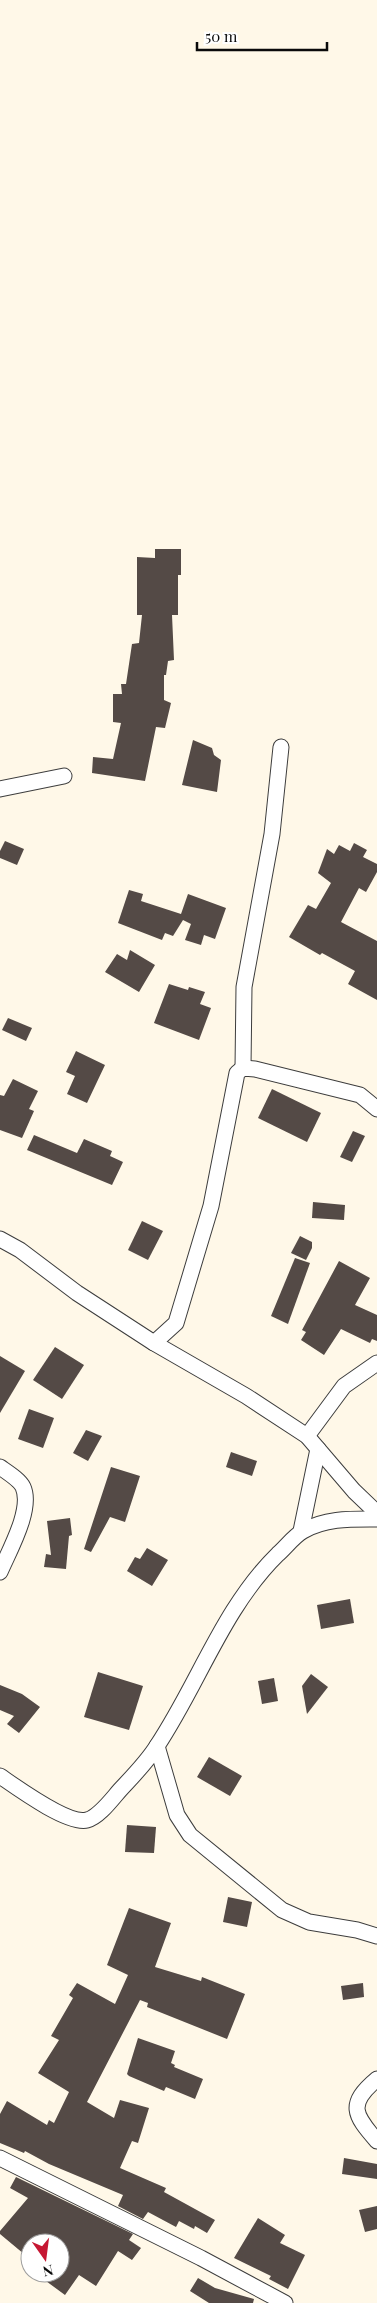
<svg xmlns="http://www.w3.org/2000/svg" width="377" height="2303" viewBox="0 0 377 2303" font-family="'Playfair Display',serif">
  <rect width="100%" height="100%" fill="#fff8e8"/>
  <!-- building -->
  <g fill="#544a46">
    <path d="M 155,549 L 181,549 L 181,575 L 178,575 L 178,615 L 172,615 L 174,660 L 168,661 L 166,675 L 164,675 L 164,700 L 171,703 L 165,728 L 156,727 L 145,781 L 92,773 L 93,757 L 113,759 L 121,723 L 113,722 L 113,694 L 122,694 L 121,684 L 126,684 L 132,644 L 139,643 L 142,615 L 137,615 L 137,557 L 155,558 Z"/>
    <path d="M 193,740 L 212,748 L 214,755 L 221,760 L 217,792 L 182,785 Z"/>
    <path d="M 5,841 L 24,849 L 17,865 L 0,858 L 0,851 Z"/>
    <path d="M 354,843 L 367,850 L 363,857 L 377,864 L 377,872 L 366,892 L 359,888 L 341,922 L 377,941 L 377,1000 L 348,984 L 355,971 L 322,953 L 320,955 L 289,937 L 308,905 L 316,909 L 331,883 L 318,873 L 327,849 L 334,854 L 339,845 L 350,851 Z"/>
    <path d="M 129,890 L 143,894 L 141,901 L 181,914 L 188,894 L 226,908 L 215,939 L 204,935 L 201,945 L 185,940 L 191,924 L 183,920 L 173,936 L 165,933 L 162,940 L 118,923 Z"/>
    <path d="M 130,950 L 155,965 L 139,992 L 105,972 L 117,954 L 127,960 Z"/>
    <path d="M 169,984 L 188,990 L 189,987 L 205,992 L 200,1004 L 211,1008 L 199,1040 L 154,1023 Z"/>
    <path d="M 8,1018 L 32,1028 L 26,1041 L 2,1030 Z"/>
    <path d="M 76,1051 L 105,1065 L 87,1103 L 67,1094 L 75,1076 L 66,1072 Z"/>
    <path d="M 13,1079 L 38,1091 L 29,1109 L 34,1111 L 22,1138 L 0,1130 L 0,1095 L 4,1096 Z"/>
    <path d="M 272,1089 L 321,1113 L 307,1142 L 258,1118 Z"/>
    <path d="M 353,1131 L 365,1136 L 352,1162 L 340,1157 Z"/>
    <path d="M 34,1135 L 77,1153 L 84,1139 L 112,1151 L 110,1156 L 123,1162 L 112,1185 L 27,1150 Z"/>
    <path d="M 313,1202 L 345,1205 L 344,1220 L 312,1218 Z"/>
    <path d="M 142,1221 L 163,1231 L 148,1260 L 128,1250 Z"/>
    <path d="M 300,1236 L 312,1242 L 312,1248 L 306,1260 L 291,1253 Z"/>
    <path d="M 295,1258 L 310,1263 L 288,1324 L 271,1316 Z"/>
    <path d="M 339,1261 L 370,1278 L 355,1305 L 377,1315 L 377,1341 L 372,1339 L 370,1343 L 341,1329 L 324,1355 L 301,1340 L 306,1332 L 302,1330 Z"/>
    <path d="M 55,1347 L 84,1365 L 62,1399 L 33,1380 Z"/>
    <path d="M 0,1356 L 25,1371 L 0,1413 Z"/>
    <path d="M 29,1409 L 54,1418 L 43,1448 L 18,1439 Z"/>
    <path d="M 86,1430 L 102,1436 L 88,1461 L 73,1453 Z"/>
    <path d="M 231,1452 L 257,1461 L 252,1476 L 226,1467 Z"/>
    <path d="M 111,1467 L 140,1476 L 125,1522 L 110,1517 L 91,1552 L 84,1549 Z"/>
    <path d="M 70,1518 L 72,1535 L 69,1536 L 66,1569 L 44,1567 L 46,1554 L 51,1555 L 47,1521 Z"/>
    <path d="M 147,1548 L 168,1560 L 152,1586 L 127,1571 L 135,1557 L 140,1559 Z"/>
    <path d="M 350,1599 L 354,1623 L 321,1629 L 317,1605 Z"/>
    <path d="M 98,1672 L 143,1686 L 129,1730 L 84,1717 Z"/>
    <path d="M 311,1674 L 328,1687 L 307,1714 L 302,1686 Z"/>
    <path d="M 274,1678 L 278,1701 L 262,1704 L 258,1681 Z"/>
    <path d="M 0,1685 L 22,1694 L 40,1707 L 19,1733 L 7,1724 L 14,1716 L 0,1710 Z"/>
    <path d="M 209,1757 L 242,1776 L 230,1796 L 197,1777 Z"/>
    <path d="M 127,1825 L 156,1827 L 154,1853 L 125,1852 Z"/>
    <path d="M 228,1897 L 252,1902 L 247,1927 L 223,1922 Z"/>
    <path d="M 129,1908 L 171,1923 L 155,1967 L 201,1981 L 202,1977 L 245,1994 L 227,2039 L 147,2007 L 148,2003 L 140,2000 L 87,2102 L 114,2118 L 120,2100 L 149,2108 L 138,2143 L 132,2141 L 120,2168 L 166,2188 L 164,2192 L 215,2220 L 207,2233 L 195,2226 L 194,2229 L 179,2221 L 176,2227 L 148,2212 L 143,2219 L 118,2206 L 123,2195 L 49,2164 L 25,2151 L 24,2153 L 0,2143 L 0,2114 L 7,2101 L 47,2125 L 49,2120 L 54,2123 L 69,2092 L 38,2073 L 59,2040 L 51,2036 L 73,1998 L 69,1995 L 77,1983 L 115,2004 L 128,1975 L 107,1965 Z"/>
    <path d="M 363,1983 L 364,1997 L 343,2000 L 341,1986 Z"/>
    <path d="M 138,2038 L 175,2051 L 171,2063 L 175,2065 L 174,2067 L 203,2079 L 195,2099 L 166,2087 L 164,2091 L 129,2076 L 127,2074 Z"/>
    <path d="M 344,2158 L 377,2164 L 377,2179 L 342,2174 Z"/>
    <path d="M 16,2177 L 133,2234 L 129,2240 L 141,2248 L 132,2260 L 118,2251 L 96,2286 L 79,2275 L 65,2295 L 35,2273 L 60,2273 L 60,2243 L 30,2243 L 30,2259 L 0,2234 L 0,2231 L 28,2198 L 10,2188 Z"/>
    <path d="M 377,2206 L 377,2229 L 365,2232 L 359,2210 Z"/>
    <path d="M 258,2218 L 285,2235 L 280,2243 L 305,2255 L 288,2289 L 269,2279 L 271,2276 L 234,2258 Z"/>
    <path d="M 198,2278 L 215,2288 L 254,2299 L 253,2303 L 209,2303 L 190,2291 Z"/>
  </g>
  <g fill="none" stroke-linecap="round" stroke-linejoin="round">
    <defs>
      <g id="minor">
        <path d="M 0,789 L 64,776"/>
        <path d="M 243,1068 L 244,987 L 272,834 L 281,747"/>
        <path d="M 0,1239 L 20,1250 L 77,1293 L 154,1343 L 246,1396 L 307,1436 L 354,1491 L 377,1513"/>
        <path d="M 154,1343 L 176,1323 L 211,1206 L 237,1073 L 243,1068 L 255,1069 L 360,1095 L 377,1109"/>
        <path d="M 307,1436 L 344,1386 L 377,1363"/>
        <path d="M 0,1467 C 7,1472 20,1480 23,1487 C 33,1509 9,1551 0,1572"/>
        <path d="M 301,1531 L 318,1449"/>
        <path d="M 157,1746 L 177,1815 L 190,1835 L 282,1910 L 309,1922 L 357,1930 L 377,1936"/>
        <path d="M 0,1776 C 16,1787 68,1825 87,1820 C 99,1817 112,1799 120,1790 C 133,1776 147,1762 157,1746 C 199,1683 223,1608 278,1554 C 286,1547 294,1536 303,1531 C 326,1518 351,1519 377,1519"/>
        <path d="M 377,2079 C 347,2104 354,2115 377,2141"/>
        <path d="M 0,2158 L 201,2258 L 285,2303"/>
      </g>
    </defs>
    <!-- minor casing -->
    <use href="#minor" stroke="#3d3d3d" stroke-width="17"/>
    <!-- minor -->
    <use href="#minor" stroke="#fff" stroke-width="15"/>
  </g>
  <!-- north arrow -->
  <g transform="translate(45 2258) rotate(166)"><circle r="24" fill="#ffffff" stroke="#9d9d9d"/>
  <path d="M0-4L9 19L0 12L-9 19Z" fill="#c61733"/>
  <text y="-8" font-size="14" font-weight="bold" text-anchor="middle" fill="#0a0a0a">N</text>
  </g>
  <!-- scale -->
  <path d="M197 42v8h130v-8" fill="none" stroke="#0a0a0a" stroke-width="2.5"/>
  <text x="205" y="42" font-size="15" fill="#0a0a0a" stroke="#ffffff" stroke-width="4" paint-order="stroke">50 m</text>
</svg>
